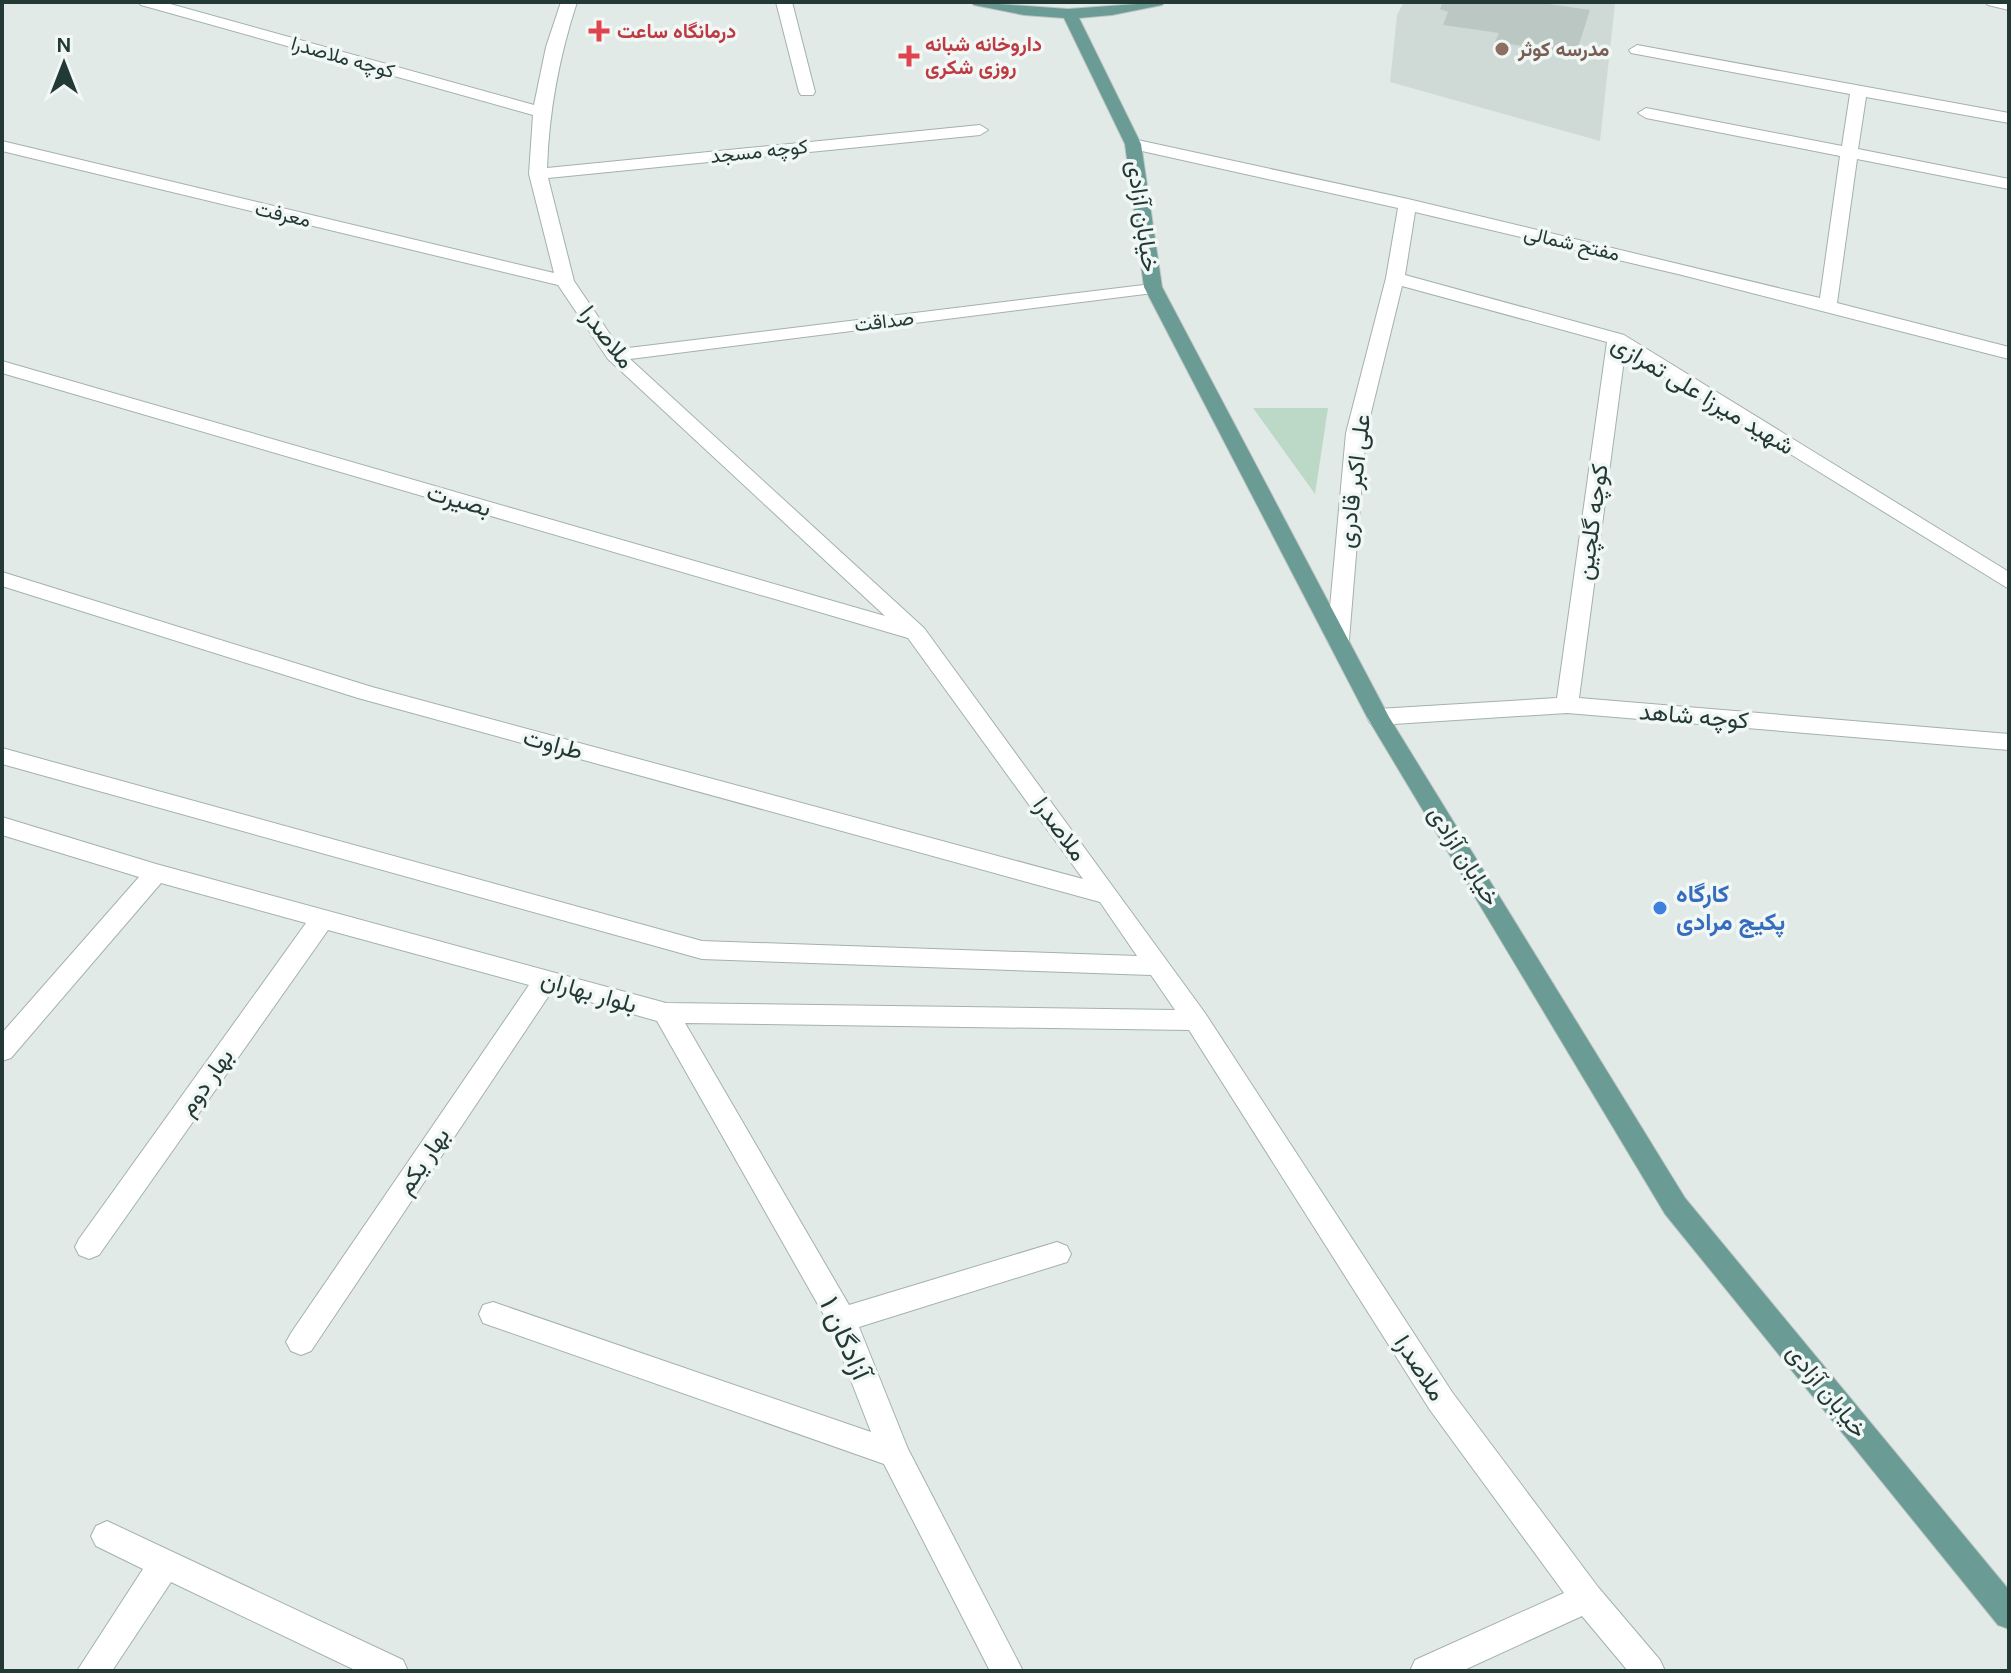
<svg xmlns="http://www.w3.org/2000/svg" width="2011" height="1673" viewBox="0 0 2011 1673" font-family="Karla,Vazirmatn,sans-serif">
  <rect width="100%" height="100%" fill="#e1eae7"/>
  <!-- built -->
  <path fill="#cfdad6" d="M 1404,2 L 1615,4 L 1600,141 L 1390,82 L 1397,15 Z"/>
  <!-- green -->
  <path fill="#bcd9c7" d="M 1253,408 L 1328,408 L 1315,494 Z"/>
  <!-- building -->
  <path fill="#bac7c3" d="M 1443,2 L 1535,2 L 1590,10 L 1576,54 L 1495,42 L 1499,33 L 1443,25 L 1448,12 L 1440,9 Z"/>
  <g fill="none" stroke-linecap="round" stroke-linejoin="round">
    <defs>
      <g id="minor">
        <path d="M 138,2 L 163,2 L 534,105 L 546,47 L 561,2 L 577,2 C 559,57 549,110 547,168 L 980,125 L 988,130 L 980,135 L 548,178 L 574,281 L 620,349 L 1160,283 L 1162,287 L 1153,293 L 630,359 L 924,628 L 1205,1013 L 1452,1392 L 1598,1587 L 1660,1660 L 1665,1671 L 1628,1671 L 1582,1616 L 1462,1671 L 1410,1671 L 1415,1660 L 1564,1593 L 1430,1410 L 1189,1030 L 685,1023 L 849,1305 L 1057,1242 L 1067,1246 L 1071,1254 L 1067,1262 L 859,1327 L 908,1449 L 1023,1671 L 990,1671 L 884,1464 L 483,1323 L 479,1314 L 483,1305 L 493,1302 L 871,1432 L 829,1324 L 657,1021 L 552,991 L 311,1351 L 301,1355 L 291,1351 L 286,1342 L 291,1333 L 529,985 L 328,930 L 99,1255 L 89,1259 L 79,1255 L 75,1247 L 79,1239 L 306,923 L 161,883 L 11,1058 L 2,1061 L 2,1033 L 139,877 L 2,835 L 2,817 L 156,864 L 666,1003 L 1175,1010 L 1151,975 L 702,959 L 2,764 L 2,748 L 702,941 L 1137,956 L 1100,902 L 358,698 L 2,586 L 2,572 L 372,687 L 1083,879 L 908,638 L 2,373 L 2,361 L 885,616 L 608,359 L 558,285 L 2,151 L 2,141 L 554,273 L 529,174 L 533,115 L 141,5 Z"/>
        <path d="M 776,2 L 792,2 L 815,92 L 813,95 L 801,95 L 799,92 Z"/>
        <path d="M 1985,2 L 2009,2 L 2009,10 L 1988,5 Z"/>
        <path d="M 1637,45 L 2009,113 L 2009,123 L 1866,97 L 1858,149 L 2009,179 L 2009,189 L 1857,159 L 1837,303 L 2009,347 L 2009,359 L 1682,275 L 1415,212 L 1405,275 L 1624,335 L 2009,572 L 2009,589 L 1625,352 L 1579,698 L 2009,734 L 2009,750 L 1567,713 L 1378,725 L 1370,723 L 1367,717 L 1370,711 L 1378,709 L 1557,698 L 1607,342 L 1402,286 L 1366,433 L 1349,640 L 1346,645 L 1330,645 L 1327,640 L 1346,433 L 1386,278 L 1398,208 L 1133,149 L 1125,144 L 1133,139 L 1408,199 L 1820,298 L 1840,156 L 1646,118 L 1638,113 L 1646,108 L 1842,146 L 1850,94 L 1631,53 L 1629,50 Z"/>
        <path d="M 107,1521 L 403,1660 L 408,1671 L 357,1671 L 171,1582 L 112,1671 L 77,1671 L 143,1569 L 96,1546 L 91,1536 L 96,1526 Z"/>
      </g>
      <path id="major" d="M 971,2 L 1068,9 L 1165,2 L 1162,5 L 1112,15 L 1079,18 L 1141,144 L 1162,287 L 1389,717 L 1685,1198 L 2009,1590 L 2009,1629 L 1998,1625 L 1665,1214 L 1367,717 L 1144,287 L 1125,144 L 1064,18 L 1024,15 L 974,5 Z"/>
    </defs>
    <!-- minor casing -->
    <use href="#minor" stroke="#a4b1ae" stroke-width="2"/>
    <!-- major casing -->
    <use href="#major" stroke="#bdc4c3" stroke-width="2"/>
    <!-- minor -->
    <use href="#minor" fill="#fff" fill-rule="evenodd"/>
    <!-- major -->
    <use href="#major" fill="#6a9b94" fill-rule="evenodd"/>
  </g>
  <!-- markers -->
  <g fill="#e0444e" stroke="#f1f7f5" stroke-width="3">
    <path d="M595 19h8v8h8v8h-8v8h-8v-8h-8v-8h8z"/>
    <path d="M905 44h8v8h8v8h-8v8h-8v-8h-8v-8h8z"/>
  </g>
  <circle fill="#8d6e63" stroke="#f1f7f5" stroke-width="3" cx="1502" cy="49" r="8"/>
  <circle fill="#3f7fe0" stroke="#f1f7f5" stroke-width="3" cx="1660" cy="908" r="8"/>
  <g text-anchor="middle" stroke-width="7" stroke-linejoin="round" paint-order="stroke">
    <!-- far-health labels -->
    <g font-size="20" font-weight="bold" fill="#be3a42" stroke="#f1f7f5" text-anchor="start">
      <text x="617" y="38">درمانگاه ساعت</text>
      <text x="925" y="51">داروخانه شبانه<tspan x="925" dy="23">روزی شکری</tspan></text>
    </g>
    <!-- far-education labels -->
    <g font-size="20" font-weight="bold" fill="#785e54" stroke="#f1f7f5" text-anchor="start">
      <text x="1518" y="56">مدرسه کوثر</text>
    </g>
    <!-- far-street labels -->
    <g font-size="20" fill="#233936" stroke="#f1f7f5">
      <text transform="translate(343 57) rotate(16)" y="7">کوچه ملاصدرا</text>
      <text transform="translate(759 151) rotate(-6)" y="7">کوچه مسجد</text>
      <text transform="translate(283 214) rotate(13)" y="7">معرفت</text>
      <text transform="translate(1572 243) rotate(13)" y="7">مفتح شمالی</text>
      <text transform="translate(884 321) rotate(-7)" y="7">صداقت</text>
    </g>
    <!-- street labels -->
    <g font-size="24" fill="#233936" stroke="#f1f7f5">
      <text transform="translate(1143 216) rotate(82)" y="8">خیابان آزادی</text>
      <text transform="translate(607 337) rotate(52)" y="8">ملاصدرا</text>
      <text transform="translate(1703 395) rotate(31)" y="8">شهید میرزا علی تمرازی</text>
      <text transform="translate(1354 481) rotate(-83)" y="8">علی اکبر قادری</text>
      <text transform="translate(459 500) rotate(16)" y="8">بصیرت</text>
      <text transform="translate(1592 522) rotate(-82)" y="8">کوچه گلچین</text>
      <text transform="translate(1694 716) rotate(5)" y="8">کوچه شاهد</text>
      <text transform="translate(553 744) rotate(15)" y="8">طراوت</text>
      <text transform="translate(1060 829) rotate(54)" y="8">ملاصدرا</text>
      <text transform="translate(1464 856) rotate(58)" y="8">خیابان آزادی</text>
      <text transform="translate(589 992) rotate(16)" y="8">بلوار بهاران</text>
      <text transform="translate(206 1082) rotate(-55)" y="8">بهار دوم</text>
      <text transform="translate(423 1161) rotate(-56)" y="8">بهار یکم</text>
      <text transform="translate(1420 1368) rotate(57)" y="8">ملاصدرا</text>
      <text transform="translate(1827 1391) rotate(51)" y="8">خیابان آزادی</text>
    </g>
    <!-- shop labels -->
    <g font-size="24" font-weight="bold" fill="#366cbe" stroke="#f1f7f5" text-anchor="start">
      <text x="1676" y="902">کارگاه<tspan x="1676" dy="28">پکیج مرادی</tspan></text>
    </g>
    <!-- near-street labels -->
    <g font-size="28" fill="#233936" stroke="#f1f7f5">
      <text transform="translate(846 1338) rotate(66)" y="10">آزادگان ۱</text>
    </g>
  </g>
  <!-- border -->
  <rect width="2011" height="1673" fill="none" stroke="#233936" stroke-width="8"/>
  <!-- north arrow -->
  <g transform="translate(64 64)" stroke="#f1f7f5" stroke-width="6" paint-order="stroke">
  <path d="M0-6L14 30L0 20L-14 30Z" fill="#233936"/>
  <text y="-12" font-size="22" font-weight="bold" text-anchor="middle" fill="#233936">N</text>
  </g>
</svg>
